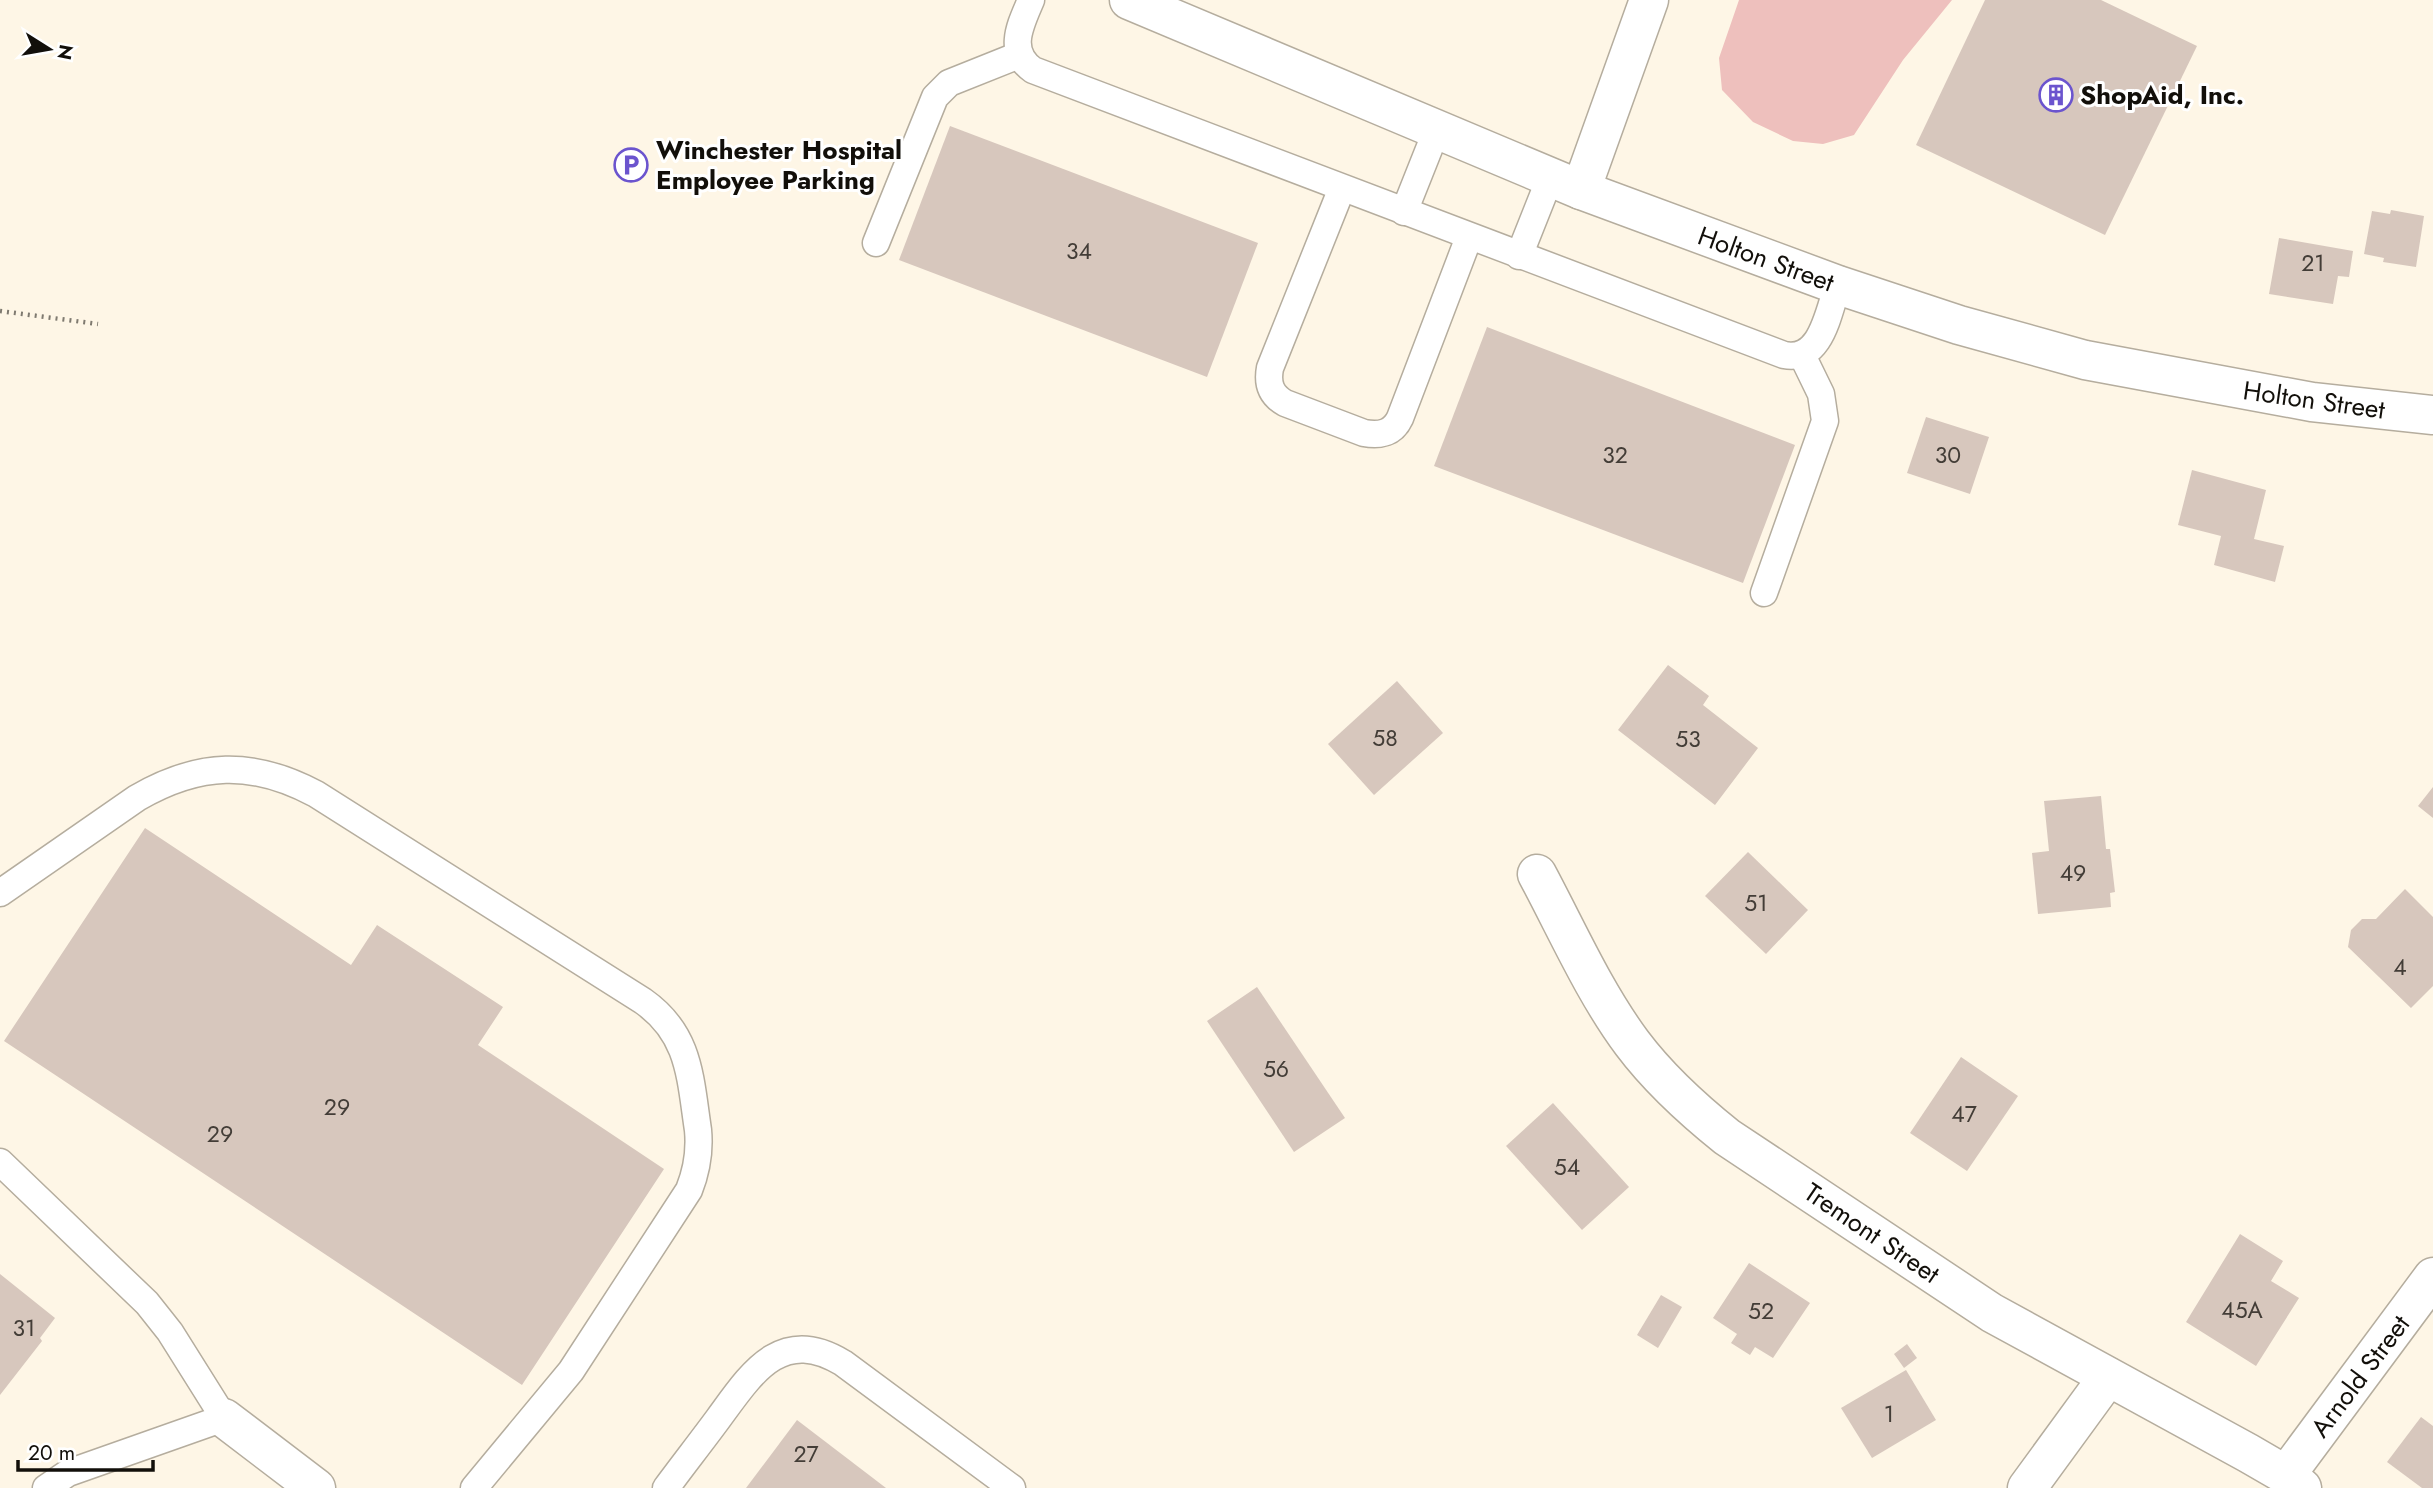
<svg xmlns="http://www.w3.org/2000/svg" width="2433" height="1488" viewBox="0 0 2433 1488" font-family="Jost,sans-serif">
  <rect width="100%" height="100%" fill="#fef6e6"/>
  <!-- green -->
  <path fill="#eec0bd" d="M 1739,0 L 1952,0 L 1903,60 L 1854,135 L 1823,144 L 1793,141 L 1753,122 L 1722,90 L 1719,58 Z"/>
  <!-- building -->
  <g fill="#d7c7bd">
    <path d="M 1985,0 L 2101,0 L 2197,46 L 2105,235 L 1916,145 Z"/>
    <path d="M 950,126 L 1258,243 L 1207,377 L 899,260 Z"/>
    <path d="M 2391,210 L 2424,216 L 2416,267 L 2383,262 L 2384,258 L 2364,254 L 2372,211 L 2390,214 Z"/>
    <path d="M 2279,238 L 2353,251 L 2349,277 L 2338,276 L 2333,304 L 2269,294 Z"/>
    <path d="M 1487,327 L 1795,445 L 1743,583 L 1434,466 Z"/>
    <path d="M 1926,417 L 1989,437 L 1970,494 L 1907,473 Z"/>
    <path d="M 2192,470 L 2266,490 L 2254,539 L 2284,546 L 2275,582 L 2214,565 L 2221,536 L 2178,525 Z"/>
    <path d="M 1668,665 L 1709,696 L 1703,705 L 1758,748 L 1715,805 L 1618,730 Z"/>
    <path d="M 1397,681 L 1443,733 L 1374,795 L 1328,744 Z"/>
    <path d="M 2433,787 L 2433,818 L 2418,806 Z"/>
    <path d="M 2101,796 L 2106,849 L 2110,849 L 2115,892 L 2110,893 L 2111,907 L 2038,914 L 2032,853 L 2049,851 L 2044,801 Z"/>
    <path d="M 145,828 L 351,965 L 377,925 L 503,1007 L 478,1045 L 664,1169 L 522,1385 L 4,1041 Z"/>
    <path d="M 1748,852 L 1808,910 L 1766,954 L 1705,896 Z"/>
    <path d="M 2405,889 L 2433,917 L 2433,986 L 2411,1008 L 2348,947 L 2351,930 L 2362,919 L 2376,919 Z"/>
    <path d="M 1257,987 L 1345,1118 L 1294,1152 L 1207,1021 Z"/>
    <path d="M 1961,1057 L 2018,1096 L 1967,1171 L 1910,1133 Z"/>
    <path d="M 1553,1103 L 1629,1187 L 1582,1230 L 1506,1146 Z"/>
    <path d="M 2240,1234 L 2283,1261 L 2271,1281 L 2299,1298 L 2256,1366 L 2186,1322 Z"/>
    <path d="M 1749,1263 L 1810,1303 L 1773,1358 L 1755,1347 L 1750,1355 L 1731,1343 L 1737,1334 L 1713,1318 Z"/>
    <path d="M 0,1274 L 55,1318 L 40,1338 L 42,1341 L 0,1395 Z"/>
    <path d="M 1661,1295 L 1682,1307 L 1658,1348 L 1637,1335 Z"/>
    <path d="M 1907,1344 L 1917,1358 L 1904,1368 L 1894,1354 Z"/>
    <path d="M 1906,1370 L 1936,1420 L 1872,1458 L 1841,1408 Z"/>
    <path d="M 2421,1417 L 2433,1426 L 2433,1488 L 2422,1488 L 2387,1462 Z"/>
    <path d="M 797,1420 L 886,1488 L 746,1488 Z"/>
  </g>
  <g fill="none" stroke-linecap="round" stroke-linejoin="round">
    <defs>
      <g id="service">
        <path d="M 1031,0 C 1021,24 1006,51 1033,70 L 1784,355 C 1822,362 1828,312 1838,285"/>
        <path d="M 1342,188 L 1270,368 C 1267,384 1271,395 1285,403 L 1364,433 C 1380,436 1393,433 1400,418 L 1469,237"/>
        <path d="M 1404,212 L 1437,129"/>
        <path d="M 876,243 L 935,97 L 949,83 L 1019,55"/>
        <path d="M 1519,256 L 1550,178"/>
        <path d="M 1764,593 L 1825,421 L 1821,394 L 1802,355"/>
        <path d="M 0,893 L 137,798 C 199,762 252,760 316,794 L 643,1001 C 690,1034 690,1077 698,1130 C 700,1151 697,1170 689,1190 L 571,1371 L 474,1488"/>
        <path d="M 0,1162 L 147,1303 L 170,1332 L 224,1418 L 68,1473 L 46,1488"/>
        <path d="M 666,1488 C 683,1465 701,1442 718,1419 C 751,1374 781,1325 843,1363 L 1012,1488"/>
      </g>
      <g id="minor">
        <path d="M 1581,190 L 1649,0"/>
        <path d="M 1537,874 C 1567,930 1594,992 1632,1043 C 1659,1079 1692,1109 1727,1137 L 1992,1313 L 2248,1453 L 2286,1475 L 2302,1488"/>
        <path d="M 224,1418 L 316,1488"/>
        <path d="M 2286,1475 L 2433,1277"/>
        <path d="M 2027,1488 L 2108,1377"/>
      </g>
      <path id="tertiary" d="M 1129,0 L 1581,190 L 1838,285 L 1959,325 L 2085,360 L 2312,402 L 2433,415"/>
    </defs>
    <!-- service casing -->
    <use href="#service" stroke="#b5ad9e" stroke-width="29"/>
    <!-- minor casing -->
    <use href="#minor" stroke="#b5ad9e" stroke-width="41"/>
    <!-- tertiary casing -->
    <use href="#tertiary" stroke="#b5ad9e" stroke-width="41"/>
    <!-- path -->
    <path stroke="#7f7a70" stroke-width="4.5" stroke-dasharray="2 5" stroke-linecap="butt" d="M 0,311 L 98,324"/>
    <!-- service -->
    <use href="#service" stroke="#fff" stroke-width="26"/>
    <!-- minor -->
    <use href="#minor" stroke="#fff" stroke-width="38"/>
    <!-- tertiary -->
    <use href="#tertiary" stroke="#fff" stroke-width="38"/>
  </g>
  <!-- icons -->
  <defs>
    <symbol id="building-ring" viewBox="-11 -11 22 22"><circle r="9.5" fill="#fff" stroke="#6b54ce" stroke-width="1.5"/><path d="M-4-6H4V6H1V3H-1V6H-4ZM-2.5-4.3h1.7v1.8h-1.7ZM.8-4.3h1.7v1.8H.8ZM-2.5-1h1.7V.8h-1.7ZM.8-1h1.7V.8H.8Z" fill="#6b54ce"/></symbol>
    <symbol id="parking-ring" viewBox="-11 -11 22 22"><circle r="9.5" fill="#fff" stroke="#6b54ce" stroke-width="1.5"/><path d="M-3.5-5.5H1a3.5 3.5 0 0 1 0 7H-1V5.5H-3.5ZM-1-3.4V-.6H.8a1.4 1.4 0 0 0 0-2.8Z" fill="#6b54ce"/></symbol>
  </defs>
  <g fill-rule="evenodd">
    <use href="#building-ring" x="2037" y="76" width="38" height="38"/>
    <use href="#parking-ring" x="612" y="146" width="38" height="38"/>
  </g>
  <g text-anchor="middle" stroke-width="6" stroke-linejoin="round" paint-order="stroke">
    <!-- number labels -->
    <g font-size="23" fill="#433d37">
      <text x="1079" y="259">34</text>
      <text x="2313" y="271">21</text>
      <text x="1615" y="463">32</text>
      <text x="1948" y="463">30</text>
      <text x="1385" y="746">58</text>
      <text x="1688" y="747">53</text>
      <text x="2073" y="881">49</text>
      <text x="1756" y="911">51</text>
      <text x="2400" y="975">4</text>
      <text x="1276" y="1077">56</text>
      <text x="337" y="1115">29</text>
      <text x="1964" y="1122">47</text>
      <text x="220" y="1142">29</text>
      <text x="1567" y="1175">54</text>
      <text x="2242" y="1318">45A</text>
      <text x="1761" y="1319">52</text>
      <text x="24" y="1336">31</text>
      <text x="1889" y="1422">1</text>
      <text x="806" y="1462">27</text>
    </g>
    <!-- poi labels -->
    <g font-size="26" font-weight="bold" fill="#120f0a" stroke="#fff" text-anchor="start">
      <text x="2080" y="104">ShopAid, Inc.</text>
      <text x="656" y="159">Winchester Hospital<tspan x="656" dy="30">Employee Parking</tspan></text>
    </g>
    <!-- street labels -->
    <g font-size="26" fill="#120f0a" stroke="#fff">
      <text transform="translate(1766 259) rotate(20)" y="9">Holton Street</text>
      <text transform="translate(2314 400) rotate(8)" y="9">Holton Street</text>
      <text transform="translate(1872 1233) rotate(34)" y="9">Tremont Street</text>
      <text transform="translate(2360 1376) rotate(-53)" y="9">Arnold Street</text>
    </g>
  </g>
  <!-- north arrow -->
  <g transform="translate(49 49) rotate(101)" stroke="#ffffff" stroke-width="5" paint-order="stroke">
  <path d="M0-5L12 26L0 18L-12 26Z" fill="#120f0a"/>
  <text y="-10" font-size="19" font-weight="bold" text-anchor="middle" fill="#120f0a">N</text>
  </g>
  <!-- scale -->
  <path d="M18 1460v10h135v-10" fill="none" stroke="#120f0a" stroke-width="3.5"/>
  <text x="28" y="1460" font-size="21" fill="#120f0a" stroke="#ffffff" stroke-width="5" paint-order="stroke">20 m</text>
</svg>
